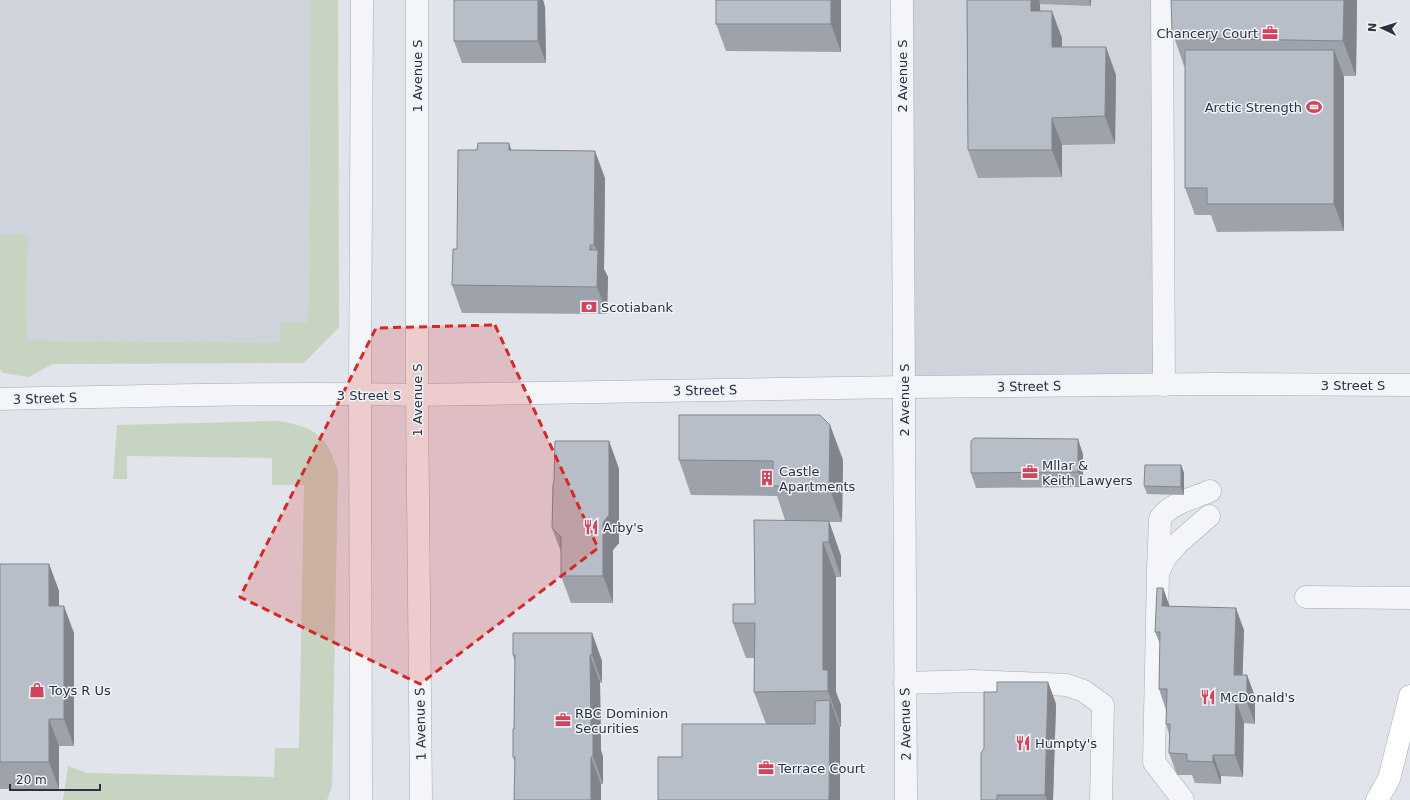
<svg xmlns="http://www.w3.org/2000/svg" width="1410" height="800" viewBox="0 0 1410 800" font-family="'DejaVu Sans',sans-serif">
  <rect width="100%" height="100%" fill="#e1e4ea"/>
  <!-- built -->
  <g fill="#cfd3dc">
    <path d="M 0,0 L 311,0 L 308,322 L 280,343 L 27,340 L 28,235 L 0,235 Z"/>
    <path d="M 902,0 L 1162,0 L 1164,385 L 904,387 Z"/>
  </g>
  <!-- green -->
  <g fill="#c7d4c1">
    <path d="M 311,0 L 338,0 L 339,327 L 304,363 L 53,364 L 28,377 L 3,373 L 0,369 L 0,235 L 28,234 L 27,340 L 280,343 L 281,322 L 308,322 Z"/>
    <path d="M 277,421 C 313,426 328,435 338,472 L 332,787 L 327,800 L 63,800 L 68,766 L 87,773 L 274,777 L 275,748 L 299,748 L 304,485 L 272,485 L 272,458 L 127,456 L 127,479 L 113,479 L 117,425 Z"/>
  </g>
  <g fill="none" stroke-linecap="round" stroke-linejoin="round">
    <defs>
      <g id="minor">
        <path d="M 417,0 L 417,395 L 421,800"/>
        <path d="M 902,0 L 906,800"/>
        <path d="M 1162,0 L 1164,385"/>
        <path d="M 0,399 C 139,396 278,392 417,395 L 904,387 L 1212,384 L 1410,385"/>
        <path d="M 1158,570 L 1160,519 C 1168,504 1194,498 1210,491"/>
        <path d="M 1306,597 L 1410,598"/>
        <path d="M 905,683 L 972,681 L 1067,685 L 1084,691 L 1103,705 L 1101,800"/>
        <path d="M 361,800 L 360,394 L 362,0"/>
        <path d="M 1183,800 L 1154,762 L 1158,573 L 1165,558 L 1178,543 L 1209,516"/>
      </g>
      <path id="major" d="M 1377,800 L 1389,779 L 1410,696"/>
    </defs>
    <!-- minor casing -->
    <use href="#minor" stroke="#a6abb4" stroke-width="23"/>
    <!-- major casing -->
    <use href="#major" stroke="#a0a9b6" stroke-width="23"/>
    <!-- minor -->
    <use href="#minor" stroke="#f3f5f8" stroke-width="22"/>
    <!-- major -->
    <use href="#major" stroke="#fff" stroke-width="22"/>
  </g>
  <!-- wall -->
  <g fill="#9ea3ab">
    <path d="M 454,0 L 543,0 L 545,7 L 546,63 L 462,63 L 454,41 Z"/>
    <path d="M 841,0 L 841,52 L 726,51 L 716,24 Z"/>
    <path d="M 967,0 L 1091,0 L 1091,6 L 1040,4 L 1040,11 L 1062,38 L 1062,47 L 1116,75 L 1115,144 L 1062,145 L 1062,177 L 978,178 L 968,150 Z"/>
    <path d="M 1357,0 L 1356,76 L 1344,76 L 1344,231 L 1217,232 L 1211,215 L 1195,215 L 1185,188 L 1185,66 L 1184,66 L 1172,31 Z"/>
    <path d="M 509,143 L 511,150 L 605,178 L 604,269 L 608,277 L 607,314 L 462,313 L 452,285 L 477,150 Z"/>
    <path d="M 830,425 L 843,460 L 842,522 L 829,522 L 841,556 L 841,577 L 836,577 L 836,692 L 841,705 L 841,727 L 840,727 L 840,728 L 682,757 L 766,724 L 754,692 L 754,658 L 746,658 L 733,623 L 755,604 L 785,520 L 777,496 L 691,495 L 679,460 Z"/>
    <path d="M 609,441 L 619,469 L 619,543 L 613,550 L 613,603 L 571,603 L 561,576 L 561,552 L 552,528 Z"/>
    <path d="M 1083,454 L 1083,487 L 976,488 L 971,473 Z"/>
    <path d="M 1181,465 L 1184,473 L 1184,495 L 1147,494 L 1144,486 Z"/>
    <path d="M 0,564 L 49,564 L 59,591 L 59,606 L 74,633 L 74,746 L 59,746 L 59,789 L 0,789 Z"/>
    <path d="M 1163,588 L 1169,606 L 1244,630 L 1242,675 L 1247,675 L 1255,697 L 1255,724 L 1244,723 L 1243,777 L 1221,776 L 1221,784 L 1195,783 L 1192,775 L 1177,775 L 1169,753 L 1169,734 L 1166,724 L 1166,710 L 1159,689 L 1160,644 L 1155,632 Z"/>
    <path d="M 592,633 L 602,661 L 602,683 L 600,682 L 601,750 L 603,757 L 603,784 L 601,784 L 601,800 L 514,800 L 515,763 L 513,757 L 514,729 L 515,662 L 513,655 Z"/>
    <path d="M 1048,682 L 1056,704 L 1053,800 L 981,800 L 984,749 L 997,692 Z"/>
  </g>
  <!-- shaded-wall -->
  <g fill="#81858b">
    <path d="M 538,0 L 543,0 L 545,7 L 546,63 L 538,41 Z"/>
    <path d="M 831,0 L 841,0 L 841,52 L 831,24 Z"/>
    <path d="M 1031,0 L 1039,0 L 1040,4 L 1041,38 L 1031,11 Z"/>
    <path d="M 1089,0 L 1091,0 L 1091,6 Z"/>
    <path d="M 1344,0 L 1357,0 L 1356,76 L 1343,41 Z"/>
    <path d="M 1052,11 L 1062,38 L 1062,75 L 1052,47 Z"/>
    <path d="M 1106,47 L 1116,75 L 1115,144 L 1105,116 Z"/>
    <path d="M 1334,50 L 1344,77 L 1344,231 L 1334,204 Z"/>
    <path d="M 1052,118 L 1062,145 L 1062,177 L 1052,150 Z"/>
    <path d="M 509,143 L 518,171 L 509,150 Z"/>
    <path d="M 595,151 L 605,178 L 604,269 L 608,277 L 607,314 L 597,287 L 590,250 L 590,245 L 597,265 L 598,253 L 594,245 Z"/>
    <path d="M 830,425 L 843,460 L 842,522 L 829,487 Z"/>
    <path d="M 1078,439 L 1083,454 L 1083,487 L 1078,472 Z"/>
    <path d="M 609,441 L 619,469 L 619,543 L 613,550 L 613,603 L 603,576 L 603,523 Z"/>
    <path d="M 1181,465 L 1184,473 L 1184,495 L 1181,487 Z"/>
    <path d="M 829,521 L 841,556 L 841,577 L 829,542 Z"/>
    <path d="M 823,542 L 836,577 L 836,692 L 841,705 L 841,727 L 828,691 L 823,670 Z"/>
    <path d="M 49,564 L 59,591 L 59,633 L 49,606 Z"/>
    <path d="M 1163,588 L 1171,610 L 1162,606 Z"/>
    <path d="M 64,606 L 74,633 L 74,746 L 64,719 Z"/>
    <path d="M 1236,608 L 1244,630 L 1242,697 L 1234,675 Z"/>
    <path d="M 592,633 L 602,661 L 602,683 L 592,655 Z"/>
    <path d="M 590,655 L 600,682 L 601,750 L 603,757 L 603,784 L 593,757 L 591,730 Z"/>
    <path d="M 1247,675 L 1255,697 L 1255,724 L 1247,702 Z"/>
    <path d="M 1048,682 L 1056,704 L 1053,800 L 1047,800 L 1045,795 Z"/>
    <path d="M 830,700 L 840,728 L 840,800 L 829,800 Z"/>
    <path d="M 1236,701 L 1244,723 L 1243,777 L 1235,755 Z"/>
    <path d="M 49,719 L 59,746 L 59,789 L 49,762 Z"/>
    <path d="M 1213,755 L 1221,776 L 1221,784 L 1213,762 Z"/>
    <path d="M 591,757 L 601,784 L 601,800 L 591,800 Z"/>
  </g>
  <!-- building -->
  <g fill="#b8bec7" stroke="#81858b">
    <rect x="454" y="0" width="84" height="41"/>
    <rect x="716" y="0" width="115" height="24"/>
    <path d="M 967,0 L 1031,0 L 1031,11 L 1052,11 L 1052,47 L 1106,47 L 1105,116 L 1052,118 L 1052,150 L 968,150 Z"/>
    <path d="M 1171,0 L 1344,0 L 1343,41 L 1185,38 L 1185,31 L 1172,31 Z"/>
    <path d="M 1185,50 L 1334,50 L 1334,204 L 1207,204 L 1207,188 L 1185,188 Z"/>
    <path d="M 478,143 L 509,143 L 509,150 L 595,151 L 594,245 L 590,245 L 590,250 L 598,250 L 597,287 L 452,285 L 453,249 L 457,249 L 458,150 L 477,150 Z"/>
    <path d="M 679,415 L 820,415 L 830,425 L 829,487 L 773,486 L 773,461 L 679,460 Z"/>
    <path d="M 974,438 L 1078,439 L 1078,472 L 971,473 L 971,441 Z"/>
    <path d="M 555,441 L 609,441 L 609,515 L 603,523 L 603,576 L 561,576 L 561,537 L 552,528 L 553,484 L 554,481 Z"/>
    <path d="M 1145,465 L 1181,465 L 1181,487 L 1144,486 Z"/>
    <path d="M 754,520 L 829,521 L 829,542 L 823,542 L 823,670 L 828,670 L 828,691 L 754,692 L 755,623 L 733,623 L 733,604 L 755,604 Z"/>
    <path d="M 0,564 L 49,564 L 49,606 L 64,606 L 64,719 L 49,719 L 49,762 L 0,762 Z"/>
    <path d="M 1157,588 L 1163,588 L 1162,606 L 1236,608 L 1234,675 L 1247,675 L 1247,702 L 1236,701 L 1235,755 L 1213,755 L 1213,762 L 1187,761 L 1187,754 L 1169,753 L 1170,724 L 1166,724 L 1167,689 L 1159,689 L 1160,632 L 1155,632 Z"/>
    <path d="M 513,633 L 592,633 L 592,655 L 590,655 L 591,730 L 593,730 L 593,757 L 591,757 L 591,800 L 514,800 L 515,757 L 513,757 L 513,729 L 514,729 L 515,655 L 513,655 Z"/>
    <path d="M 997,682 L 1048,682 L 1045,795 L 997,795 L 997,800 L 981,800 L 981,753 L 984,749 L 984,692 L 997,692 Z"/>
    <path d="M 830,700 L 829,800 L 658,800 L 658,757 L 682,757 L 682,724 L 815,724 L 815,701 Z"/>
  </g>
  <!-- marked area -->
  <path fill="#d62828" fill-opacity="0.2" stroke="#d62828" stroke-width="3" stroke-dasharray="8 5" stroke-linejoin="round" d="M 495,325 L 598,548 L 420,684 L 240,597 L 376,328 Z"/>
  <!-- icons -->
  <defs>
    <symbol id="office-bare" viewBox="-9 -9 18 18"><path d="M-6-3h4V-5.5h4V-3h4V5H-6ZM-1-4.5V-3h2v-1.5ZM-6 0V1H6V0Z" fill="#d1445c" stroke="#f0f3f7" stroke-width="2.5" paint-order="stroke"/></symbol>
    <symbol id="stadium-bare" viewBox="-9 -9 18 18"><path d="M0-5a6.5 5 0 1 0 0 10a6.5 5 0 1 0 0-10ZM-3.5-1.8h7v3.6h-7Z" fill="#d1445c" stroke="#f0f3f7" stroke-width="2.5" paint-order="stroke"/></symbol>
    <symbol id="bank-bare" viewBox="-9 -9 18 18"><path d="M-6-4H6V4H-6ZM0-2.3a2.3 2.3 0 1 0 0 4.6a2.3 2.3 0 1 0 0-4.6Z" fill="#d1445c" stroke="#f0f3f7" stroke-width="2.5" paint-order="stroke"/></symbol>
    <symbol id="building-bare" viewBox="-9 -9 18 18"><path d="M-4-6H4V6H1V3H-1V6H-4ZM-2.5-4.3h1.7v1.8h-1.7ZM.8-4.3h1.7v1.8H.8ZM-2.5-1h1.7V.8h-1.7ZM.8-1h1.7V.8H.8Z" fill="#d1445c" stroke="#f0f3f7" stroke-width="2.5" paint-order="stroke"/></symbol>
    <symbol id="restaurant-bare" viewBox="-9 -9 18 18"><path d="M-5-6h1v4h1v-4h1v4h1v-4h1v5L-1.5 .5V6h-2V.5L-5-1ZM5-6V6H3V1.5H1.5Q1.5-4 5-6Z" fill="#d1445c" stroke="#f0f3f7" stroke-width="2.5" paint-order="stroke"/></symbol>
    <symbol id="shop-bare" viewBox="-9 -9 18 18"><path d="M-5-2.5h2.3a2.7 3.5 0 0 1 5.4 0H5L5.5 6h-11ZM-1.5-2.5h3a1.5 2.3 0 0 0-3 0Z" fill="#d1445c" stroke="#f0f3f7" stroke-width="2.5" paint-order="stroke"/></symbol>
  </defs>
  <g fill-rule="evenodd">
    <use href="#office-bare" x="1259" y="22" width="22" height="22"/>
    <use href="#stadium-bare" x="1303" y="96" width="22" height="22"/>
    <use href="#bank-bare" x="578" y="296" width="22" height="22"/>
    <use href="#office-bare" x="1019" y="461" width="22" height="22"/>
    <use href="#building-bare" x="756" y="467" width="22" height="22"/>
    <use href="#restaurant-bare" x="580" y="516" width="22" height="22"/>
    <use href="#shop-bare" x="26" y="679" width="22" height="22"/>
    <use href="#restaurant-bare" x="1197" y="686" width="22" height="22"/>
    <use href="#office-bare" x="552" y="709" width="22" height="22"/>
    <use href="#restaurant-bare" x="1012" y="732" width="22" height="22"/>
    <use href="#office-bare" x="755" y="757" width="22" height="22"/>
  </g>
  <g text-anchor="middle" stroke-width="3" stroke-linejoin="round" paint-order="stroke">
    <!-- poi labels -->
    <g font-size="13" fill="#293242" stroke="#f0f3f7" text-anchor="start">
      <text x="1258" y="38" text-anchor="end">Chancery Court</text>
      <text x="1302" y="112" text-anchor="end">Arctic Strength</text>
      <text x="601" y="312">Scotiabank</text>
      <text x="1042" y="470">Mllar &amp;<tspan x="1042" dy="15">Keith Lawyers</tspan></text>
      <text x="779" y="476">Castle<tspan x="779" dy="15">Apartments</tspan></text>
      <text x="603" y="532">Arby's</text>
      <text x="49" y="695">Toys R Us</text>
      <text x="1220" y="702">McDonald's</text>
      <text x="575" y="718">RBC Dominion<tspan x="575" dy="15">Securities</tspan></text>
      <text x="1035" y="748">Humpty's</text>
      <text x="778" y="773">Terrace Court</text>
    </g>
    <!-- street labels -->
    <g font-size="13" fill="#293242" stroke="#f0f3f7">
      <text transform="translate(417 76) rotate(-90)" y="5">1 Avenue S</text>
      <text transform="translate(902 76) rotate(-90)" y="5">2 Avenue S</text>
      <text x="1353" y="390">3 Street S</text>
      <text transform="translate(1029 386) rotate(-1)" y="5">3 Street S</text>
      <text transform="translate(705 390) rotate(-1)" y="5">3 Street S</text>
      <text x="369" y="400">3 Street S</text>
      <text transform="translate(45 398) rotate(-2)" y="5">3 Street S</text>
      <text transform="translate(417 400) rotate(-90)" y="5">1 Avenue S</text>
      <text transform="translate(904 400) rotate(-90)" y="5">2 Avenue S</text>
      <text transform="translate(420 724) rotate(-91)" y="5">1 Avenue S</text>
      <text transform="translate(905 724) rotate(-91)" y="5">2 Avenue S</text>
    </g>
  </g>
  <!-- north arrow -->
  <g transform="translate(1382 28) rotate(274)" stroke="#f0f3f7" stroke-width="3" paint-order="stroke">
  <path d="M0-3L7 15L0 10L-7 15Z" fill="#293242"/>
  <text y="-6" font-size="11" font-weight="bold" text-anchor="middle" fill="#293242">N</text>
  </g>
  <!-- scale -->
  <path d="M10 784v6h90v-6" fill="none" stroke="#293242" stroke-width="2"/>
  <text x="16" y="784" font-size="12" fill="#293242" stroke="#f0f3f7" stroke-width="3" paint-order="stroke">20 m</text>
</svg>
